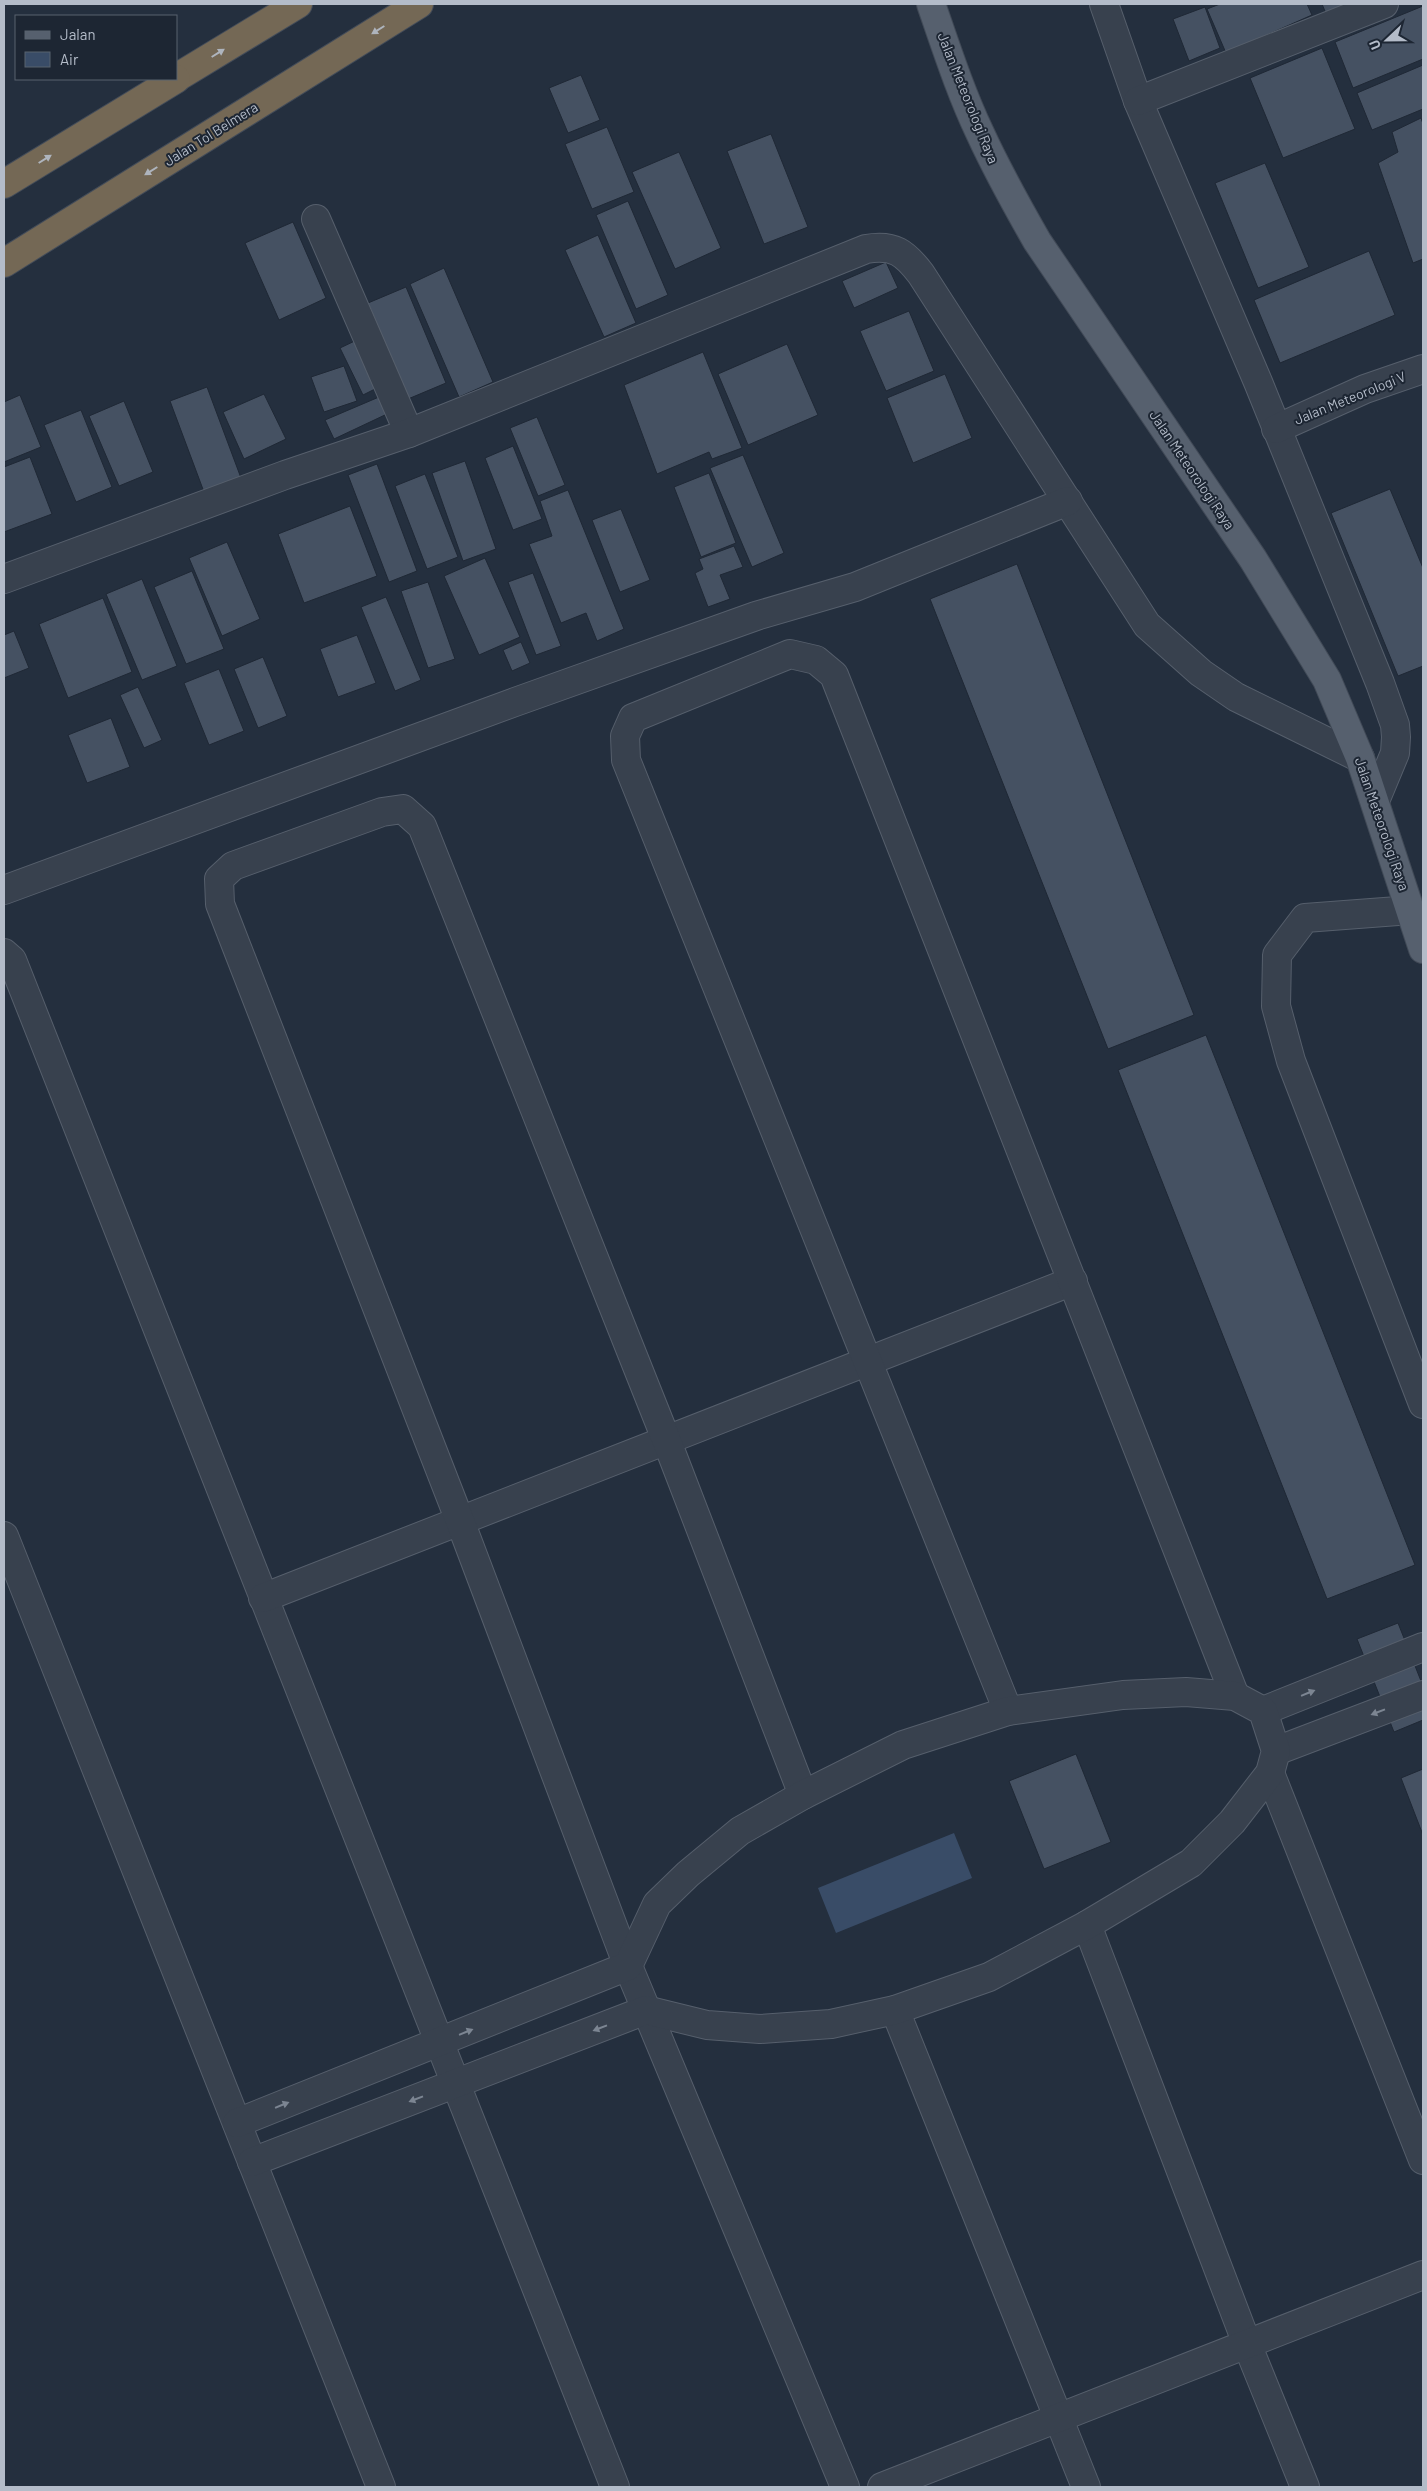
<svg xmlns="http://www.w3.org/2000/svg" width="1427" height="2491" viewBox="0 0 1427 2491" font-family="Barlow,sans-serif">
  <rect width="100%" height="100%" fill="#242f3e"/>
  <!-- water -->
  <path fill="#394c67" d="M 954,1833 L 972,1878 L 836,1933 L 818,1888 Z"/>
  <!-- building -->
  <g fill="#455162" stroke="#1f2835">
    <path d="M 1220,4 L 1307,4 L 1312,15 L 1226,53 L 1207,9 Z"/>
    <path d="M 1322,4 L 1361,4 L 1327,16 Z"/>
    <path d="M 1423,6 L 1423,59 L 1353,88 L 1335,42 Z"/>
    <path d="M 1205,7 L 1220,48 L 1189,61 L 1173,19 Z"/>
    <path d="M 1322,48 L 1355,129 L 1283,158 L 1250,78 Z"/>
    <path d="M 1423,65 L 1423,109 L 1372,130 L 1357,93 Z"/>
    <path d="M 581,75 L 600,120 L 568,133 L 549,88 Z"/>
    <path d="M 1421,118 L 1423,124 L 1423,259 L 1413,263 L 1378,163 L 1398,152 L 1392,132 Z"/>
    <path d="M 607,127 L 634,192 L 592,209 L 565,144 Z"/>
    <path d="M 771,134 L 808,227 L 764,244 L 727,151 Z"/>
    <path d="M 679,152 L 721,248 L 675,269 L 632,172 Z"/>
    <path d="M 1265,163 L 1309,267 L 1258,288 L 1215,183 Z"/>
    <path d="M 628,201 L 668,295 L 636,309 L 596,215 Z"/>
    <path d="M 293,222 L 326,298 L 279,320 L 245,243 Z"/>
    <path d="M 598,235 L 636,323 L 604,337 L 565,250 Z"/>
    <path d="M 1369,251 L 1395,315 L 1280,363 L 1254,300 Z"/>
    <path d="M 886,262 L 898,288 L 854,308 L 842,281 Z"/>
    <path d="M 444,268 L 493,382 L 459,397 L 410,284 Z"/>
    <path d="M 406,287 L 446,383 L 408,399 L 368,303 Z"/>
    <path d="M 909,311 L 934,371 L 886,391 L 860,331 Z"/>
    <path d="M 361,338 L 383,385 L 363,395 L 340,348 Z"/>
    <path d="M 787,344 L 818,415 L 748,445 L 718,374 Z"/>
    <path d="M 703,352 L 742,448 L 712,459 L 709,452 L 657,474 L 624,385 Z"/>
    <path d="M 344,366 L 357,401 L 324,412 L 311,377 Z"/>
    <path d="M 945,374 L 972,438 L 913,463 L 887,398 Z"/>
    <path d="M 207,387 L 241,478 L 204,492 L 170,401 Z"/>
    <path d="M 264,394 L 286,439 L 244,459 L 223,412 Z"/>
    <path d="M 20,395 L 41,447 L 4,462 L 4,402 Z"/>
    <path d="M 379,397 L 387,414 L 334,439 L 325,420 Z"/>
    <path d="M 124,401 L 153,472 L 119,486 L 89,416 Z"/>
    <path d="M 81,410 L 112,487 L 76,502 L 44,425 Z"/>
    <path d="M 537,417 L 565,485 L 538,496 L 510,428 Z"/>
    <path d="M 513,446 L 542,519 L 513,530 L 485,458 Z"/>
    <path d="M 743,455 L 784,553 L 752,567 L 710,468 Z"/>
    <path d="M 30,457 L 52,514 L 4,532 L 4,467 Z"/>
    <path d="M 465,461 L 496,549 L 463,561 L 432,473 Z"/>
    <path d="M 377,464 L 417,571 L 389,582 L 348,475 Z"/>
    <path d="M 709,473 L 736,543 L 701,557 L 674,487 Z"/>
    <path d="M 425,474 L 458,557 L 427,569 L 395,486 Z"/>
    <path d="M 1390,489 L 1423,568 L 1423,666 L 1398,676 L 1331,513 Z"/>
    <path d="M 568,490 L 624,629 L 597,641 L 586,613 L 561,623 L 529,544 L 552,536 L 540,501 Z"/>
    <path d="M 350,506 L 377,576 L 304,603 L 278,534 Z"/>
    <path d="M 621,509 L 650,580 L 620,592 L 592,520 Z"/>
    <path d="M 227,542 L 260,619 L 222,636 L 189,558 Z"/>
    <path d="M 734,546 L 743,567 L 720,575 L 730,599 L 708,607 L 695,573 L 703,569 L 699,559 Z"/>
    <path d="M 485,558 L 520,637 L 479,655 L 444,576 Z"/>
    <path d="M 1017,564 L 1194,1015 L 1108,1049 L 930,599 Z"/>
    <path d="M 192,571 L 224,649 L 186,664 L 154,587 Z"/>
    <path d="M 533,573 L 561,646 L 536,655 L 508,582 Z"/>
    <path d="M 142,579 L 177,666 L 142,680 L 106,594 Z"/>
    <path d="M 428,582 L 455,659 L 428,668 L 401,591 Z"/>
    <path d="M 386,597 L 421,680 L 395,691 L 361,607 Z"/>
    <path d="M 103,598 L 132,672 L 68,698 L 39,624 Z"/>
    <path d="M 14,631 L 29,668 L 4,678 L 4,635 Z"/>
    <path d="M 357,635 L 376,683 L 338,697 L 320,649 Z"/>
    <path d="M 521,642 L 530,663 L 512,671 L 503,650 Z"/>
    <path d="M 263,657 L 287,716 L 258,728 L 234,669 Z"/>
    <path d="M 219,669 L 244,731 L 209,745 L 184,683 Z"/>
    <path d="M 138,687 L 162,740 L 144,748 L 120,695 Z"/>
    <path d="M 111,718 L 130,767 L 87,783 L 68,735 Z"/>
    <path d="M 1206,1035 L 1415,1565 L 1327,1599 L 1118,1070 Z"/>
    <path d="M 1398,1623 L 1423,1686 L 1423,1720 L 1394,1732 L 1357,1639 Z"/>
    <path d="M 1076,1754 L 1111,1842 L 1044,1869 L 1009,1781 Z"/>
    <path d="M 1423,1769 L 1423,1835 L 1401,1778 Z"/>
  </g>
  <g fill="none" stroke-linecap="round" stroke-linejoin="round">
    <defs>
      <g id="minor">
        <path d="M 1104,4 L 1138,101 L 1258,382 L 1380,683 L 1395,725 L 1396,737 L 1395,753 L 1375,801"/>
        <path d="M 1138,101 L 1384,4"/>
        <path d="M 316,219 L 409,433"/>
        <path d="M 1276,429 L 1365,389 L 1423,369"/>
        <path d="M 4,579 L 285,475 L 409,433 L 866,249 C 894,244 905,253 921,274 L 1147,625 L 1201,673 L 1236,697 L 1360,758"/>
        <path d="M 4,890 L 515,702 L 756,616 L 855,587 L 1068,501"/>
        <path d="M 1411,910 L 1305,918 L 1277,955 L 1276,1006 L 1291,1061 L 1423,1404"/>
        <path d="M 4,953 L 12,960 L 615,2487"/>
        <path d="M 4,1536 L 381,2487"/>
        <path d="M 263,1598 L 1073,1281"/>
        <path d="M 1008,1711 L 626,760 L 625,736 L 633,718 L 790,654 L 816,660 L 834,675 L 1235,1696"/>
        <path d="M 1263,1711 L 1423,1647"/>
        <path d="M 1276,1751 L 1423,1695"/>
        <path d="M 1270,1773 L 1423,2160"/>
        <path d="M 803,1795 L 666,1439 L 422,826 L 403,809 L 382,812 L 233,866 L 219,879 L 220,904 L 460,1521 L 628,1966 L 845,2487"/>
        <path d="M 1087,1925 L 1247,2344 L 1305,2487"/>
        <path d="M 895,2010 L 1086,2487"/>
        <path d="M 237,2123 L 628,1966 L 657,1904 L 688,1874 L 740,1831 L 803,1795 L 903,1745 L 1008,1711 L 1123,1695 L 1186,1692 L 1235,1696 L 1263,1711 L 1276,1751 L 1270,1773 L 1232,1822 L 1191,1863 L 1087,1925 L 989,1977 L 895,2010 L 831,2024 L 760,2029 L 707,2025 L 646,2010 L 252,2162"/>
        <path d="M 882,2487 L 1423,2275"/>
      </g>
      <path id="major" d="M 931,4 C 946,47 960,91 980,133 C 997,170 1017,206 1037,241 L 1253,559 L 1327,680 L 1360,758 L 1423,949"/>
      <g id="highway">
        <path d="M 176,78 L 298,4"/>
        <path d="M 4,184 L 176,79"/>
        <path d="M 4,263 L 419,4"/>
      </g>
    </defs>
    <!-- minor casing -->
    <use href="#minor" stroke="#565f6c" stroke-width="30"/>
    <!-- major casing -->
    <use href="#major" stroke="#414a57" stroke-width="30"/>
    <!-- highway casing -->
    <use href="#highway" stroke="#434c59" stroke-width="30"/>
    <!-- minor -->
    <use href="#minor" stroke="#38414e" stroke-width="28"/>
    <!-- major -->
    <use href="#major" stroke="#56606e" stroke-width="28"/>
    <!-- highway -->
    <use href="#highway" stroke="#746855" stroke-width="28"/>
  </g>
  <!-- one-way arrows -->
  <defs><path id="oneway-solid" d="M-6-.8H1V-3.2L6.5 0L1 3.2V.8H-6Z" transform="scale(1.25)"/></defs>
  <g fill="#aeb4bd">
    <use href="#oneway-solid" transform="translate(378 30) rotate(148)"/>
    <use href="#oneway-solid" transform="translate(218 53) rotate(-32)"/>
    <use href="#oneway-solid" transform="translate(45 159) rotate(-32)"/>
    <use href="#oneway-solid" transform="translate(151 171) rotate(148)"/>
  </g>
  <g fill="#7c8592">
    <use href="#oneway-solid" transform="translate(1308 1693) rotate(-22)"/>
    <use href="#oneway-solid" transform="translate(1378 1712) rotate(159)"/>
    <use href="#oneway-solid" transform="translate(600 2028) rotate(159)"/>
    <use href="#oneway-solid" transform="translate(466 2032) rotate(-22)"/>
    <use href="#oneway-solid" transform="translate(416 2099) rotate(159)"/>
    <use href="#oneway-solid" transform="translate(282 2105) rotate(-22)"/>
  </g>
  <g text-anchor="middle" stroke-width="4" stroke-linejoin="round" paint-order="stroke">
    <!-- street labels -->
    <g font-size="14" fill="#b4bcc9" stroke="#1d2633">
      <text transform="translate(968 98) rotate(68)" y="5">Jalan Meteorologi Raya</text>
      <text transform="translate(211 134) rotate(-32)" y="5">Jalan Tol Belmera</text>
      <text transform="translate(1350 398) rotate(-22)" y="5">Jalan Meteorologi V</text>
      <text transform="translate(1192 470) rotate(56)" y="5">Jalan Meteorologi Raya</text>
      <text transform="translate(1382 824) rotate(71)" y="5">Jalan Meteorologi Raya</text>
    </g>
  </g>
  <!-- border -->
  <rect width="1427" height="2491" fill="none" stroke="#b4bcc9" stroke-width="10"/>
  <!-- legend -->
  <rect x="15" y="15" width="162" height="65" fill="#1d2633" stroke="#59626f"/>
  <rect x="25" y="31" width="25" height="8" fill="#56606e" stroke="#59626f"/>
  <text x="60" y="40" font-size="15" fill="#b4bcc9">Jalan</text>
  <rect x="25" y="52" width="25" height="15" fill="#394c67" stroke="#59626f"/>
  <text x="60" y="65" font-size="15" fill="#b4bcc9">Air</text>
  <!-- north arrow -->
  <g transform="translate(1387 40) rotate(248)" stroke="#1d2633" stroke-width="4" paint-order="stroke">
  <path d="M0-4L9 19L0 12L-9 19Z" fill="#b4bcc9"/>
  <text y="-8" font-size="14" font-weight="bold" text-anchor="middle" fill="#b4bcc9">U</text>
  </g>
</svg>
